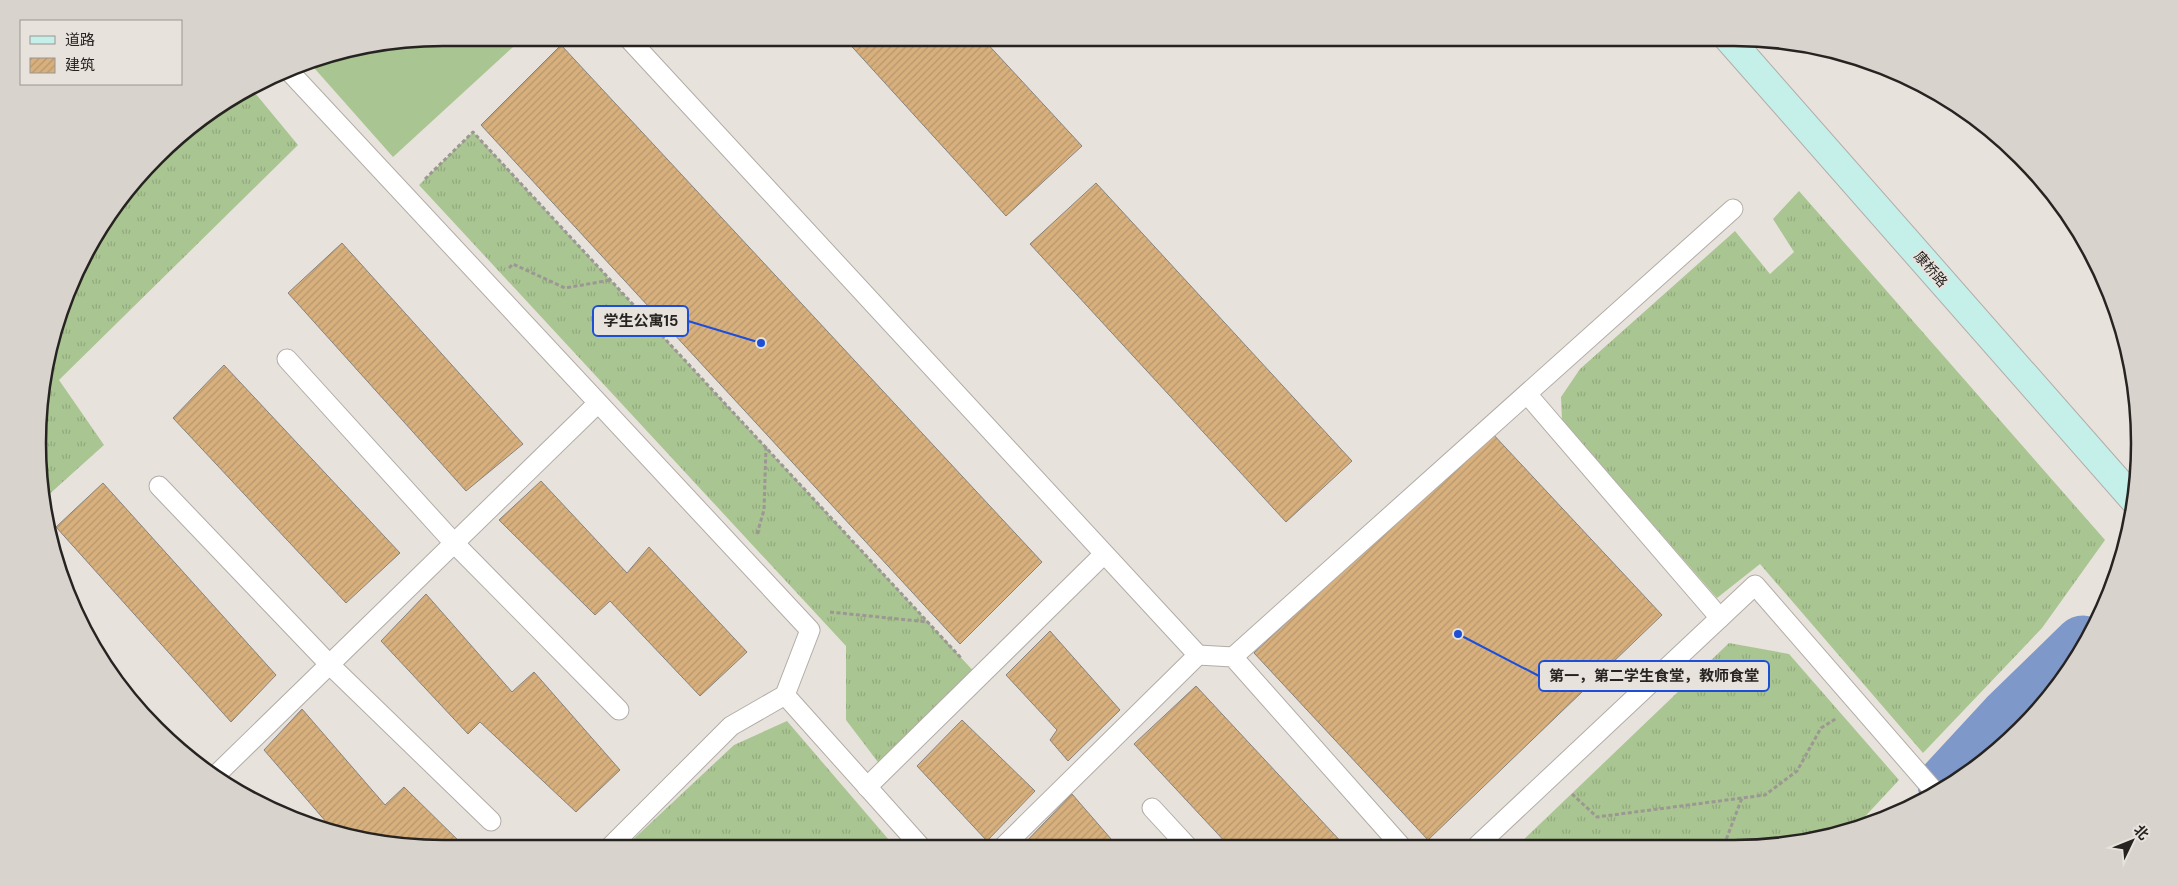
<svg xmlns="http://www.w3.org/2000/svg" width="2177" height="886" viewBox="0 0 2177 886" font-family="'DM Sans','Noto Sans SC',sans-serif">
  <defs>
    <pattern id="grass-tufts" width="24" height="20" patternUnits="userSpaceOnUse" patternTransform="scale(1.25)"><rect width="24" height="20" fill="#a9c591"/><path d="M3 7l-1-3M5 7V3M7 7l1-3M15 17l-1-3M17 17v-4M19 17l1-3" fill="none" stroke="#91a97d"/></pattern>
    <pattern id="building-hatch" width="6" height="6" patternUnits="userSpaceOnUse" patternTransform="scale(1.25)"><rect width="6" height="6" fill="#d7b07d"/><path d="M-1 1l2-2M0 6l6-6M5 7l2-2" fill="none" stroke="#b8976c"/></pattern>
  </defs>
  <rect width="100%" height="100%" fill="#e8e2dc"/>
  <!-- grass -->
  <g fill="url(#grass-tufts)">
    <path d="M 250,87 L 298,145 L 59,380 L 104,445 L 45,498 L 41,390 L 59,312 L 92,241 L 176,138 L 240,92 Z"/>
    <path d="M 473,132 L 979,677 L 884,770 L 846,720 L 846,646 L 419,185 Z"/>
    <path d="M 1799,191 L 2105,540 L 2042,628 L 1923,753 L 1760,564 L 1717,598 L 1562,420 L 1561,397 L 1580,369 L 1735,231 L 1770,274 L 1794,252 L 1773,219 Z"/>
    <path d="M 1729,643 L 1789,654 L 1899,780 L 1859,823 L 1787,845 L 1517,846 Z"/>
    <path d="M 787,721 L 895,847 L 624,848 L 734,745 Z"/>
  </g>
  <!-- garden -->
  <path fill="#a9c591" d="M 443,38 L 504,38 L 513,47 L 393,157 L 308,61 Z"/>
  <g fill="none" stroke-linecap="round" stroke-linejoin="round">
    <!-- river -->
    <path stroke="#7e98ca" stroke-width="59" d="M 1947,784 L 2008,718 L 2083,645"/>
  </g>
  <!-- building -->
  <g fill="url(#building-hatch)" stroke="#88837d">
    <path d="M 844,38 L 982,38 L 1082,146 L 1006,216 Z"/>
    <path d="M 561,45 L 1042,562 L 960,644 L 481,125 Z"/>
    <path d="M 1096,183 L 1352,461 L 1286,522 L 1030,244 Z"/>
    <path d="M 342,243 L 523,444 L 466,491 L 288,293 Z"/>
    <path d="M 224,365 L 400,553 L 346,603 L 173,418 Z"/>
    <path d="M 1491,432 L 1662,615 L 1428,840 L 1254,653 Z"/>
    <path d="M 541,481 L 627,573 L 649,547 L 747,652 L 700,696 L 610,601 L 595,615 L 499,520 Z"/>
    <path d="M 103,483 L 276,675 L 231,722 L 56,527 Z"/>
    <path d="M 426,594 L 512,692 L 534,672 L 620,770 L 576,812 L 480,722 L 468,734 L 381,641 Z"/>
    <path d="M 1050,631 L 1120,710 L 1068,761 L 1050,740 L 1057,730 L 1006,675 Z"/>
    <path d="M 1196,686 L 1345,846 L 1229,846 L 1134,744 Z"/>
    <path d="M 302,709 L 385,805 L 404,787 L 466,848 L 443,848 L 368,836 L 363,831 L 358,834 L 334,831 L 264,750 Z"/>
    <path d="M 962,720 L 1035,791 L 987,841 L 917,766 Z"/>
    <path d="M 1072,794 L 1118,847 L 1021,847 Z"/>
  </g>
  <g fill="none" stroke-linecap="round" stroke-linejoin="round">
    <defs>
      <g id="lane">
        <path d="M 628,38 L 1198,655 L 1233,657 L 1401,846"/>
        <path d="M 288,70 L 810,630 L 785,695 L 921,847"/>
        <path d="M 287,359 L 454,543 L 619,710"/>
        <path d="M 1527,394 L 1720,618"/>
        <path d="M 159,486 L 330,665 L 491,821"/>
        <path d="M 1233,657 L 1733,209"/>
        <path d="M 216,775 L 598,403"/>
        <path d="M 867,787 L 1104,554"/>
        <path d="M 1152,808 L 1188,847"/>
        <path d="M 1477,846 L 1755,585 L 1935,792"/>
        <path d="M 1003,847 L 1198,655"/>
        <path d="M 609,848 L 731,726 L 785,695"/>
      </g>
      <path id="secondary" d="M 1728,38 L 2135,501"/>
    </defs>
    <!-- lane casing -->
    <use href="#lane" stroke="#b2aca7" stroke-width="21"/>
    <!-- secondary casing -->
    <use href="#secondary" stroke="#b2aca7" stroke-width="30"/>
    <!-- path -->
    <g stroke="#9c9793" stroke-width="3" stroke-dasharray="4 2.5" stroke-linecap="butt">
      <path d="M 425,179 L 473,132 L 962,659"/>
      <path d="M 509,268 L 513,264 L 565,288 L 611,280"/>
      <path d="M 757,534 L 764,510 L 766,446"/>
      <path d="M 830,612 L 928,622"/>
      <path d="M 1572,794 L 1597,817 L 1765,795 L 1797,771 L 1821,728 L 1837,718"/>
      <path d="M 1724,845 L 1742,798"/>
    </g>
    <!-- lane -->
    <use href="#lane" stroke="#fff" stroke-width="19"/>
    <!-- secondary -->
    <use href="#secondary" stroke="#c5efe9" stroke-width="28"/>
  </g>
  <g text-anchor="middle" stroke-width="4" stroke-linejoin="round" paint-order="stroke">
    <!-- street labels -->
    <g font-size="14" fill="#262321" stroke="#e8e2dc">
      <text transform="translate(1931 269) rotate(49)" y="5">康桥路</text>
    </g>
  </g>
  <!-- crop -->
  <path d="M0 0H2177V886H0ZM443 46H1734A397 397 0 0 1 2131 443V443A397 397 0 0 1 1734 840H443A397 397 0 0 1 46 443V443A397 397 0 0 1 443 46Z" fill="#d8d3cd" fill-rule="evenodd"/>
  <path fill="none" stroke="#262321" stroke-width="2.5" d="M443 46H1734A397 397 0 0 1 2131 443V443A397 397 0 0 1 1734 840H443A397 397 0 0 1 46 443V443A397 397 0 0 1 443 46Z"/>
  <!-- callouts -->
  <path fill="none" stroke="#1d4ed8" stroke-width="2" d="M761 343L688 321M1458 634L1539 676"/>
  <g fill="#1d4ed8" stroke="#e8e2dc" stroke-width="2">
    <circle cx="761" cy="343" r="5"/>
    <circle cx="1458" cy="634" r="5"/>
  </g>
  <g fill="#e8e2dc" stroke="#1d4ed8" stroke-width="2">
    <rect x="593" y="306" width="95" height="30" rx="5"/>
    <rect x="1539" y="661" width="230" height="30" rx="5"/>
  </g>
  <g font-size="15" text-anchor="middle" font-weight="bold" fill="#262321">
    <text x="641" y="326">学生公寓15</text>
    <text x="1654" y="681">第一，第二学生食堂，教师食堂</text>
  </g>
  <!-- legend -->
  <rect x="20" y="20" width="162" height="65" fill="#e8e2dc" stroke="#9a9691"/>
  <rect x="30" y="36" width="25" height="8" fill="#c5efe9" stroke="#9a9691"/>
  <text x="65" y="45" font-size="15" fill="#262321">道路</text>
  <rect x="30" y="58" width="25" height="15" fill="url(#building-hatch)" stroke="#9a9691"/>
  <text x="65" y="70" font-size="15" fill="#262321">建筑</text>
  <!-- north arrow -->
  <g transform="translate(2132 841) rotate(47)" stroke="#e8e2dc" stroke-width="4" paint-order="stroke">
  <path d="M0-4L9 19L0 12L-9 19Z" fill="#262321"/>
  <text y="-8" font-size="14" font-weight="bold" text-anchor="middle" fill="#262321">北</text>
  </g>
</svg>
